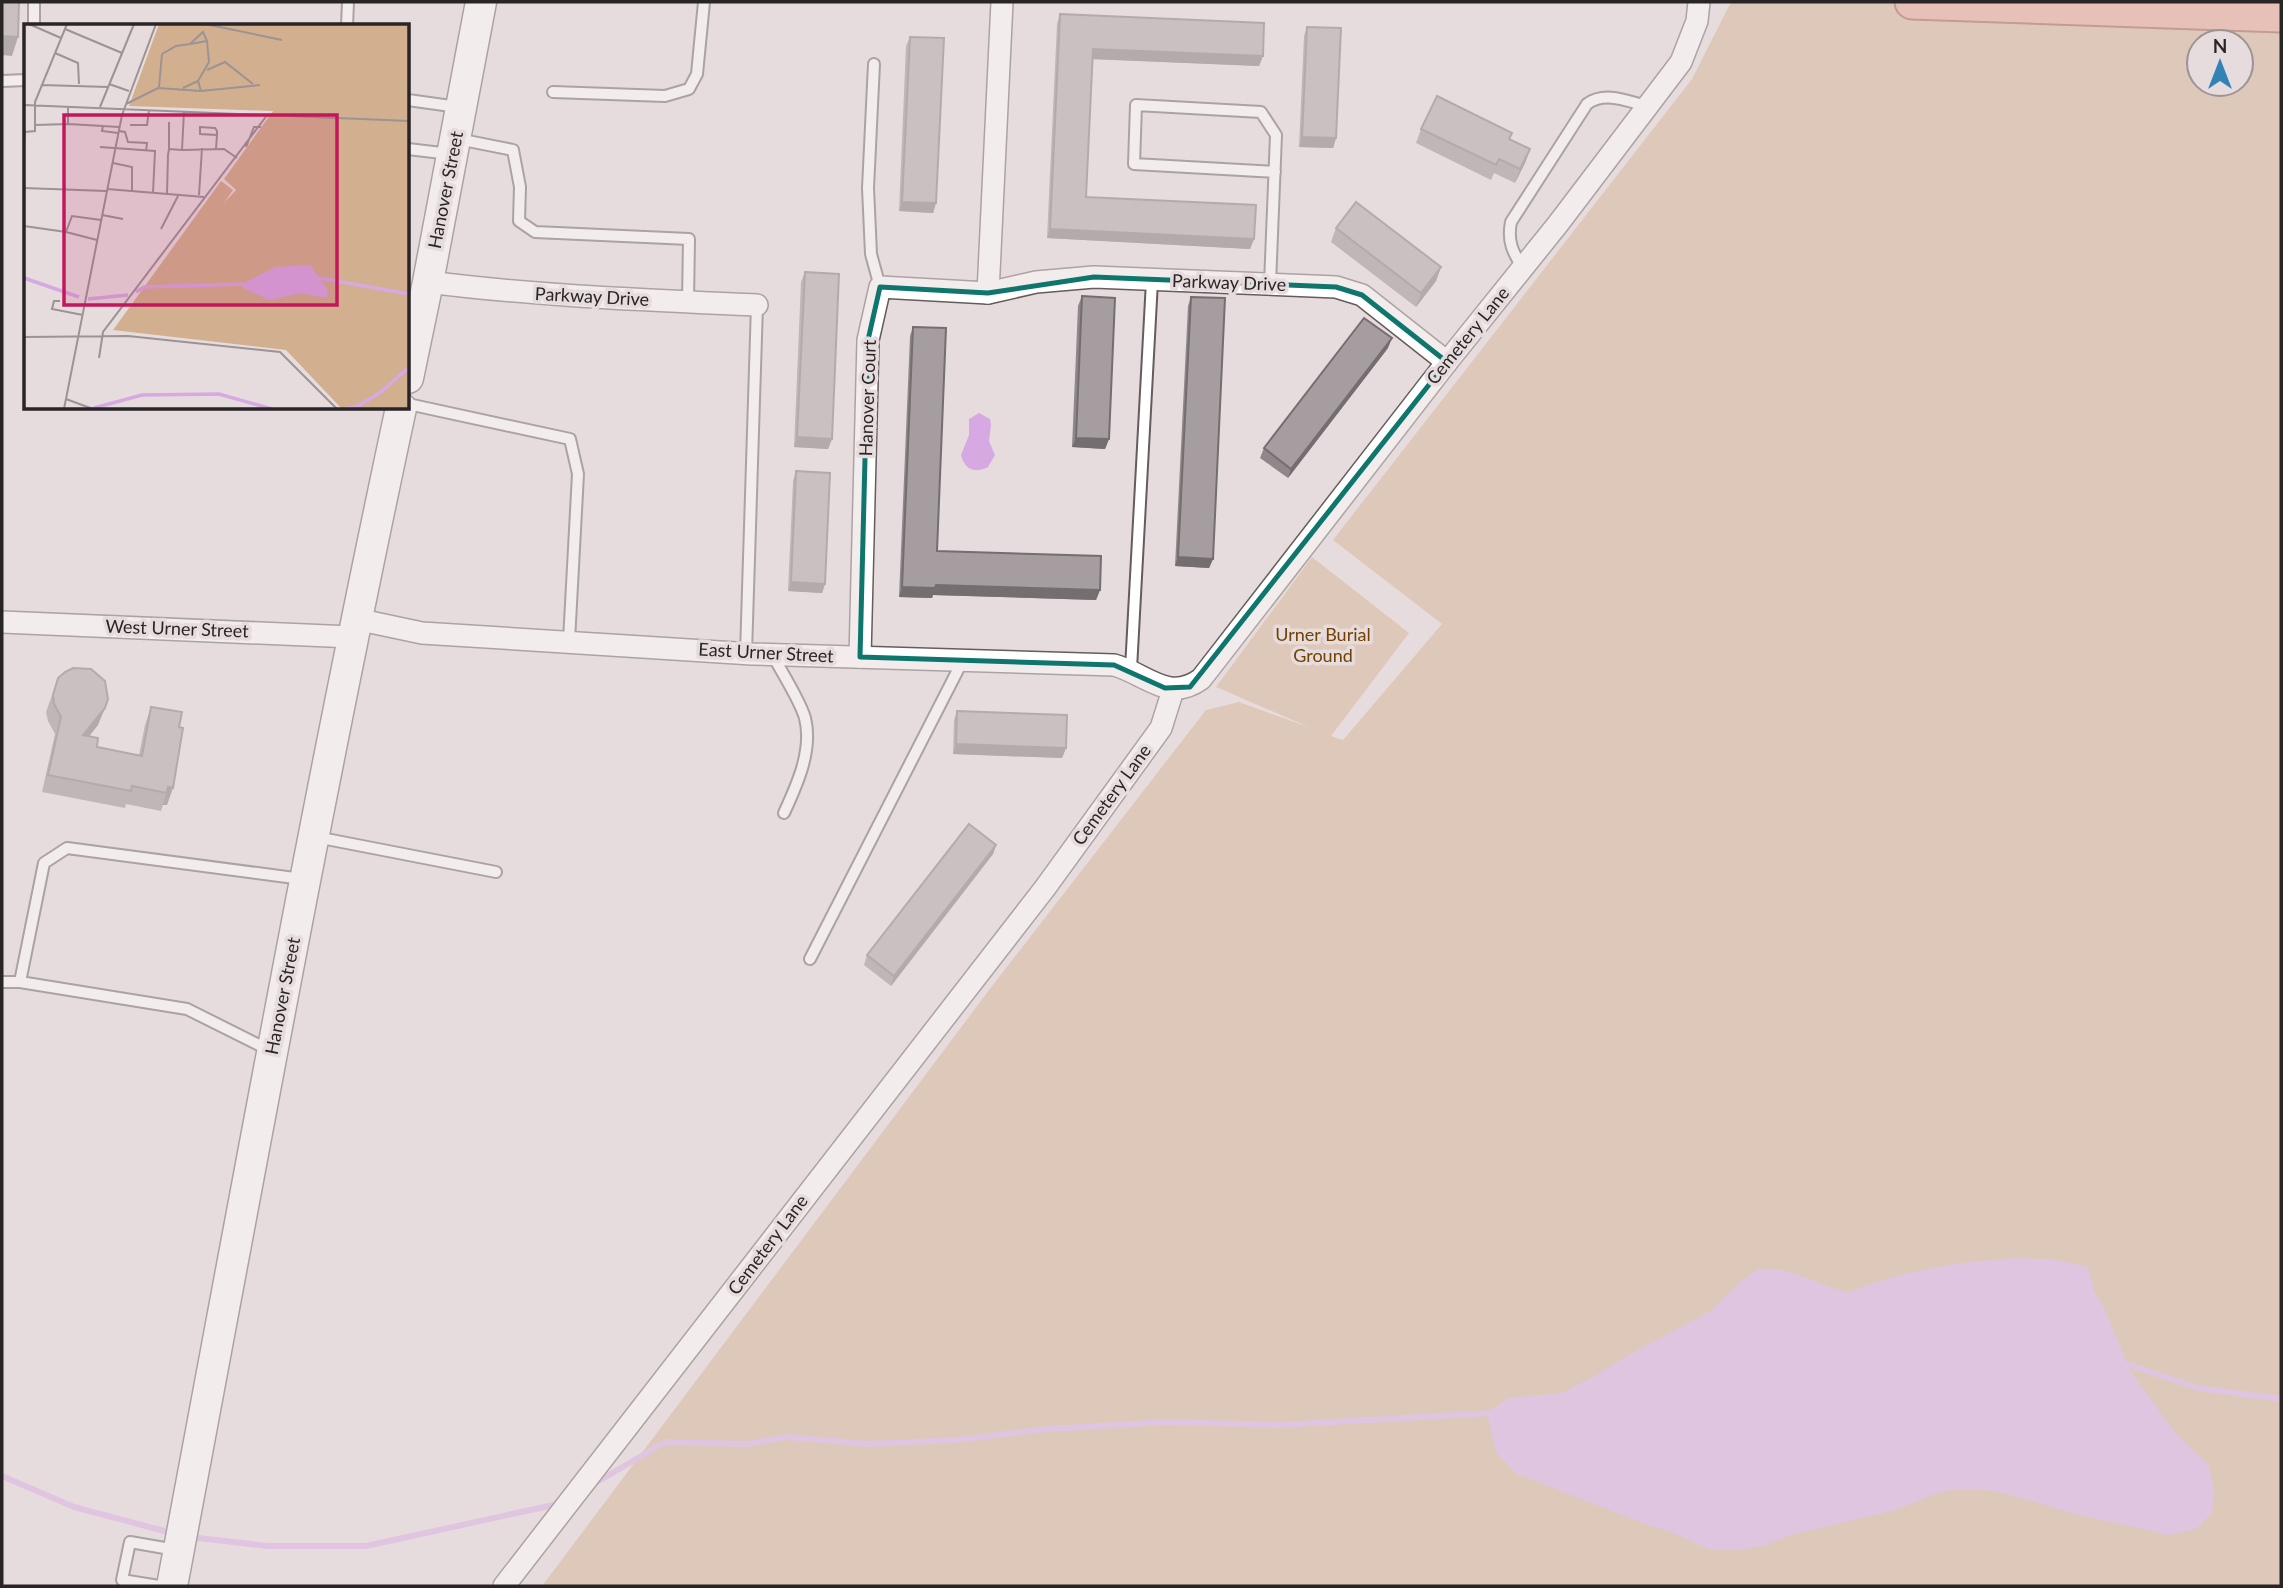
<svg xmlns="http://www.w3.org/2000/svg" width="2283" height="1588" viewBox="0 0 2283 1588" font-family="Lato,sans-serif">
  <rect width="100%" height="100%" fill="#e7dcdd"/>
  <!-- green -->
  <path fill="#d2af8f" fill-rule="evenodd" d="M 1731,2 L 2281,2 L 2281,1586 L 542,1586 L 989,990 L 1206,710 L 1239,702 L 1311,728 L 1216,687 L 1312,557 L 1409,633 L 1331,736 L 1343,740 L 1442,624 L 1333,540 L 1692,79 ZM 2199,42 L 2241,42 L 2241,84 L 2199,84 Z"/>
  <!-- water -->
  <g fill="#d6a9e3">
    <path d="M 979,413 L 990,419 L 991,425 L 989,441 L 995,455 L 988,467 C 975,474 964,469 961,455 L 969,435 L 969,419 Z"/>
    <path d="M 2023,1258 L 2057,1260 L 2088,1267 L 2094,1291 L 2103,1306 L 2131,1372 L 2176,1434 L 2209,1465 L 2214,1491 L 2212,1513 L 2196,1529 L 2169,1535 L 2079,1515 L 2004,1493 L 1976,1489 L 1943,1491 L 1896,1510 L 1791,1535 L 1767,1545 L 1741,1550 L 1710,1550 L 1674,1533 L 1640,1522 L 1515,1473 L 1496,1452 L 1487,1413 L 1508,1398 L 1562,1393 L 1595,1376 L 1625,1357 L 1712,1310 L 1740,1282 L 1758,1269 L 1781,1269 L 1847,1293 C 1902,1270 1964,1260 2023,1258 Z"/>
  </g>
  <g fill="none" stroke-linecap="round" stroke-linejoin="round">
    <!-- stream -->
    <g stroke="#d6a9e3" stroke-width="6">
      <path d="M 2124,1366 L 2130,1365 L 2198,1388 L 2281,1399"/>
      <path d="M 2,1476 L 74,1507 L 172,1533"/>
      <path d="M 592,1485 L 665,1442 L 747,1444 L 786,1437 L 868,1444 L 956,1440 L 1047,1429 L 1167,1422 L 1278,1425 L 1495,1413"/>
      <path d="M 189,1537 L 268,1546 L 366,1546 L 558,1504"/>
    </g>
    <defs>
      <g id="lane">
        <path d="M 34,2 L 34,26"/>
        <path d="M 347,26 L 348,2"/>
        <path d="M 874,64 L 868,188 L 871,254 L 880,287"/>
        <path d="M 2,81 L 26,80"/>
        <path d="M 553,92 L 665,96 L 689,89 L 697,74 L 704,2"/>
        <path d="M 408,100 L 458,107"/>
        <path d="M 458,139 L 513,150 L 520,187 L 519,221 L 535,232 L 689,239 L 688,302"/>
        <path d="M 408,149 L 450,154"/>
        <path d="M 1523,269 C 1513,252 1507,242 1511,222 L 1587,104 C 1605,91 1627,101 1647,106"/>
        <path d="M 1270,284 L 1276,135 L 1261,112 L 1136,105 L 1134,164 L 1275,172"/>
        <path d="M 408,404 L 570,439 L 578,474 L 569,641"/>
        <path d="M 746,653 L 757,305"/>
        <path d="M 772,654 C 781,671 800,700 805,718 C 813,750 797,785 784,813"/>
        <path d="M 1131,669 L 1152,281"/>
        <path d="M 316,837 L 496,872"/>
        <path d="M 810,959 L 963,660"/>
        <path d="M 2,982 L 20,982"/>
        <path d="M 271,1051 L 187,1009 L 20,982 L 44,863 L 67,848 L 302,879"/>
        <path d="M 159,1586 L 122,1580 L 130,1542 L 176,1550"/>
      </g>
      <g id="street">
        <path d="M 428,282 C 538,296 647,300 757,305"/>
        <path d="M 988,293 L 1036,282 L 1094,277 L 1336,287 L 1362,295 L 1447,362"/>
        <path d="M 356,619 L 422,633 L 752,654 L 1114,665 C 1147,674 1168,703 1201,679 L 1447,362 L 1558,224 L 1681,62 L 1697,21 L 1699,2"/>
        <path d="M 2,622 L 352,637"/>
        <path d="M 860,657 L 868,340 L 880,287 L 988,293 L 1002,2"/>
        <path d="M 504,1586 L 1045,888 L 1161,728 L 1173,690"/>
      </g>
      <g id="secondary">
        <path d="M 408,378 L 428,282 L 481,2"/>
        <path d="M 172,1586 C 246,1193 317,799 401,408"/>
      </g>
      <path id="primary" d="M 1912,2 L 2281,15"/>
    </defs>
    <!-- lane casing -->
    <use href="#lane" stroke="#655c5c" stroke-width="14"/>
    <!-- street casing -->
    <use href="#street" stroke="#655c5c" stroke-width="24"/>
    <!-- secondary casing -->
    <use href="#secondary" stroke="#655c5c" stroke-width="33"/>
    <!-- primary casing -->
    <use href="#primary" stroke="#9a4d36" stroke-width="37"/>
    <!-- lane -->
    <use href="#lane" stroke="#fff" stroke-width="10"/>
    <!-- street -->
    <use href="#street" stroke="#fff" stroke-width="21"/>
    <!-- secondary -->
    <use href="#secondary" stroke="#fff" stroke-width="30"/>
    <!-- primary -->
    <use href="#primary" stroke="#e7a18b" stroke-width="33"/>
  </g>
  <!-- wall -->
  <g fill="#8f878a">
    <path d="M 1060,14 L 1263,56 L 1259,66 L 1093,59 L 1086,197 L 1254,239 L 1250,249 L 1047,238 L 1057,24 Z"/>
    <path d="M 1307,27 L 1336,138 L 1333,148 L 1299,147 L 1304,36 Z"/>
    <path d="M 910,37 L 936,203 L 933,213 L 899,211 L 906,46 Z"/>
    <path d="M 1421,129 L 1510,139 L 1530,149 L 1525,163 L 1515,183 L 1494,173 L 1491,180 L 1416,143 Z"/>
    <path d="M 1336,228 L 1441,267 L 1436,281 L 1416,307 L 1331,242 Z"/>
    <path d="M 805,272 L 832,439 L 828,449 L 794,447 L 801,282 Z"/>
    <path d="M 1082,296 L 1109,439 L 1105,449 L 1072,447 L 1078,306 Z"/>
    <path d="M 1191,297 L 1213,559 L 1209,568 L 1175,566 L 1188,306 Z"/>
    <path d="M 913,327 L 937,551 L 1100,590 L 1096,600 L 933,595 L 932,598 L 899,597 L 910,336 Z"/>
    <path d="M 1388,348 L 1288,478 L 1260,458 L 1264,448 Z"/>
    <path d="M 796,471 L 825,584 L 822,593 L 788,591 L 793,481 Z"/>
    <path d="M 58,678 L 98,725 L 89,736 L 97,747 L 139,755 L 145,725 L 151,707 L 182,712 L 167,805 L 163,805 L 161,811 L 126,804 L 125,808 L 42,792 L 55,734 L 48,721 L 46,712 Z"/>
    <path d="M 957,711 L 1066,748 L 1062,758 L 953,754 L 954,720 Z"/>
    <path d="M 996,845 L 993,854 L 891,986 L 864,965 L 867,955 Z"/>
  </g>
  <!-- shaded-wall -->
  <g fill="#746e71">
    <path d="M 2,36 L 18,37 L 12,56 L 2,55 Z"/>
    <path d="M 1093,49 L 1263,56 L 1259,66 L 1090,59 Z"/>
    <path d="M 1302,137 L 1336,138 L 1333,148 L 1299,147 Z"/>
    <path d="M 1530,149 L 1525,163 L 1515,183 L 1520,169 Z"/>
    <path d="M 902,202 L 936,203 L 933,213 L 899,211 Z"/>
    <path d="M 1050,229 L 1254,239 L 1250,249 L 1047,238 Z"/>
    <path d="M 1441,267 L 1436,281 L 1416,307 L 1421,293 Z"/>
    <path d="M 1392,338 L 1388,348 L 1288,478 L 1291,469 Z"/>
    <path d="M 797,437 L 832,439 L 828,449 L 794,447 Z"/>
    <path d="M 1076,438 L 1109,439 L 1105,449 L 1072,447 Z"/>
    <path d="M 1178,557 L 1213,559 L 1209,568 L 1175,566 Z"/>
    <path d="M 791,582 L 825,584 L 822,593 L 788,591 Z"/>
    <path d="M 936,585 L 1100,590 L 1096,600 L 933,595 L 932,598 L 899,597 L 902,587 Z"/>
    <path d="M 105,708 L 98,725 L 76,753 L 83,735 Z"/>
    <path d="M 956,744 L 1066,748 L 1062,758 L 953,754 Z"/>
    <path d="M 168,787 L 173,788 L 167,805 L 163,805 Z"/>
    <path d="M 996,845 L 993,854 L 891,986 L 894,976 Z"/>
  </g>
  <!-- building -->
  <g fill="#a69da1" stroke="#746e71" stroke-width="2">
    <path d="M 2,2 L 19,2 L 18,37 L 2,36 Z"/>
    <path d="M 1060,14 L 1264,23 L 1263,56 L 1093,49 L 1086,197 L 1256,205 L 1254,239 L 1050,229 Z"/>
    <path d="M 1307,27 L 1341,28 L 1336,138 L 1302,137 Z"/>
    <path d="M 910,37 L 944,38 L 936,203 L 902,202 Z"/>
    <path d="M 1437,96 L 1512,133 L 1509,139 L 1530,149 L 1520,169 L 1499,159 L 1496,165 L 1421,129 Z"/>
    <path d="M 1356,202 L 1441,267 L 1421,293 L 1336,228 Z"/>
    <path d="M 805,272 L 839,274 L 832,439 L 797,437 Z"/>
    <path d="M 1082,296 L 1115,298 L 1109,439 L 1076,438 Z"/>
    <path d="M 1191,297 L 1225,298 L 1213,559 L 1178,557 Z"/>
    <path d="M 1364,318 L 1392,338 L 1291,469 L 1264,448 Z"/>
    <path d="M 913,327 L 946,328 L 937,551 L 1101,556 L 1100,590 L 936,585 L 935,588 L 902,587 Z"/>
    <path d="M 796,471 L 830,473 L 825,584 L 791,582 Z"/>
    <path d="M 73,668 L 91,669 L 105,681 L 108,699 L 105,708 L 83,735 L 98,738 L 97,747 L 142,756 L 151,707 L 182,712 L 179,727 L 183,728 L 173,788 L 168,787 L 167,793 L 132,786 L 131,791 L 48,775 L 61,717 L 54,704 L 53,695 L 58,678 L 65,672 Z"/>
    <path d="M 957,711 L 1067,715 L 1066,748 L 956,744 Z"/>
    <path d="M 969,824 L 996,845 L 894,976 L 867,955 Z"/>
  </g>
  <!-- marked area -->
  <path d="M0 0H2283V1588H0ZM 1094,277 L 1336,287 L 1362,295 L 1447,362 L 1190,687 L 1165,688 L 1114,665 L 860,657 L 868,340 L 880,287 L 988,293 Z" fill="#e7dcdd" fill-opacity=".55" fill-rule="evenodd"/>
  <path fill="none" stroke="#0f766e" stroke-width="5" stroke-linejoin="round" d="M 1094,277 L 1336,287 L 1362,295 L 1447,362 L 1190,687 L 1165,688 L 1114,665 L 860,657 L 868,340 L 880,287 L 988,293 Z"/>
  <g text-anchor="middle" stroke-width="7" stroke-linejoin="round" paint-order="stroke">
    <!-- street labels -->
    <g font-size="18" fill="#292526" stroke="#e7dcdd">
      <text transform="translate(446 190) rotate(-79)" y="6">Hanover Street</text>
      <text transform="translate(1229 283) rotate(2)" y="6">Parkway Drive</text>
      <text transform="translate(592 297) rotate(3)" y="6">Parkway Drive</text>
      <text transform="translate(1468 336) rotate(-51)" y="6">Cemetery Lane</text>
      <text transform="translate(868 398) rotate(-88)" y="6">Hanover Court</text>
      <text transform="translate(177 629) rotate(2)" y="6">West Urner Street</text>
      <text transform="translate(766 653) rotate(3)" y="6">East Urner Street</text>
      <text transform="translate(1112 795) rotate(-54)" y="6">Cemetery Lane</text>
      <text transform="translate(283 996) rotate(-79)" y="6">Hanover Street</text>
      <text transform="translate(768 1245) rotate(-53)" y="6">Cemetery Lane</text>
    </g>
    <!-- park labels -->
    <g font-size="18" fill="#734100" stroke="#e7dcdd">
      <text x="1323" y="641">Urner Burial<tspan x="1323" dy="21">Ground</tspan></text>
    </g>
  </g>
  <!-- overview -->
  <g transform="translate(24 24)">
    <rect width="385" height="385" fill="#e7dcdd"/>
    <path d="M 135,0 L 385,0 L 385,385 L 318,385 L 262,326 L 89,306 L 197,157 L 209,166 L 200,179 L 212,166 L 200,155 L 249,87 L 105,82 Z" fill="#d2af8f"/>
    <path d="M 286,241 L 304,266 L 303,274 L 277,269 L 245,276 L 219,264 L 218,260 L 251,243 Z" fill="#d6a9e3"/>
    <path fill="none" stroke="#d6a9e3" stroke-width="3.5" d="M 0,254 L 55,273M 295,254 L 385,270M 112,268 L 120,263 L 220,260M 64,275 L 104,271M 70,384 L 118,371 L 195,370 L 248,385M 320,385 L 334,382 L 357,368 L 385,343"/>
    <path fill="none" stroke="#9b9394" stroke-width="2" d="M 5,0 L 37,14M 181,0 L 258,16M 41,5 L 98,29M 31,29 L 54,39 L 55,60M 183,46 L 201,38 L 229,60M 174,57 L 185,38 L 183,17M 85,60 L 105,67M 18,61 L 84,63M 135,63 L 138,30 L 152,22 L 166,20 L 183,17 L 179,8 L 166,20M 159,64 L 174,57 L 177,67M 102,80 L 134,64 L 177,67 L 236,61M 0,81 L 385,97M 76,83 L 110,0M 145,98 L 145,125M 44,100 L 79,102M 11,101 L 44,100 L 44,83M 106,101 L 123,101 L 125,86M 95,107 L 101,108 L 104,118 L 123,119 L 122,127M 94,109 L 78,107 L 79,102 L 95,103M 0,117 L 1,108 L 11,107 L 11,78 L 43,0M 76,123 L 131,127 L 129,169M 222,123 L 230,103 L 237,103M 192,125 L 193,111 L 193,107 L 191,104 L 176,103 L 176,110 L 193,111M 158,126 L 200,125 L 213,134M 89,139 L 108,143 L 108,167M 0,164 L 82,167M 83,165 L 180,173M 143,169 L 144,131 L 145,125 L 158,126 L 160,87M 175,171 L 178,124M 78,191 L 99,195M 0,202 L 42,208M 137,205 L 155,170M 73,216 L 42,208 L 48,192 L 77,196M 36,277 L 30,277 L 28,285 L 59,291M 0,313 L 104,312 L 256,328 L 313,385M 75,334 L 79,308 L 244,90M 42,375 L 69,385M 40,385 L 98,91 L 132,0"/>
    <path fill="#c2185b" fill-opacity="0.15" stroke="#c2185b" stroke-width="3.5" d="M 40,91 L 313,91 L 313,281 L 40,281 Z"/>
    <rect width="385" height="385" fill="none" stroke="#292526" stroke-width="3.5"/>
  </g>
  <!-- border -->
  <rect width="2283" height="1588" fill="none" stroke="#292526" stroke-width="7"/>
  <!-- north arrow -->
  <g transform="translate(2220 63)"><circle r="33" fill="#e7dcdd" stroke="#9b9394" stroke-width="2"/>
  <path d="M0-5L12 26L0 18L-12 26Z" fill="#3283b4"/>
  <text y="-10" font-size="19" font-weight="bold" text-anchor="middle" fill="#292526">N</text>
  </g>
</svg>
